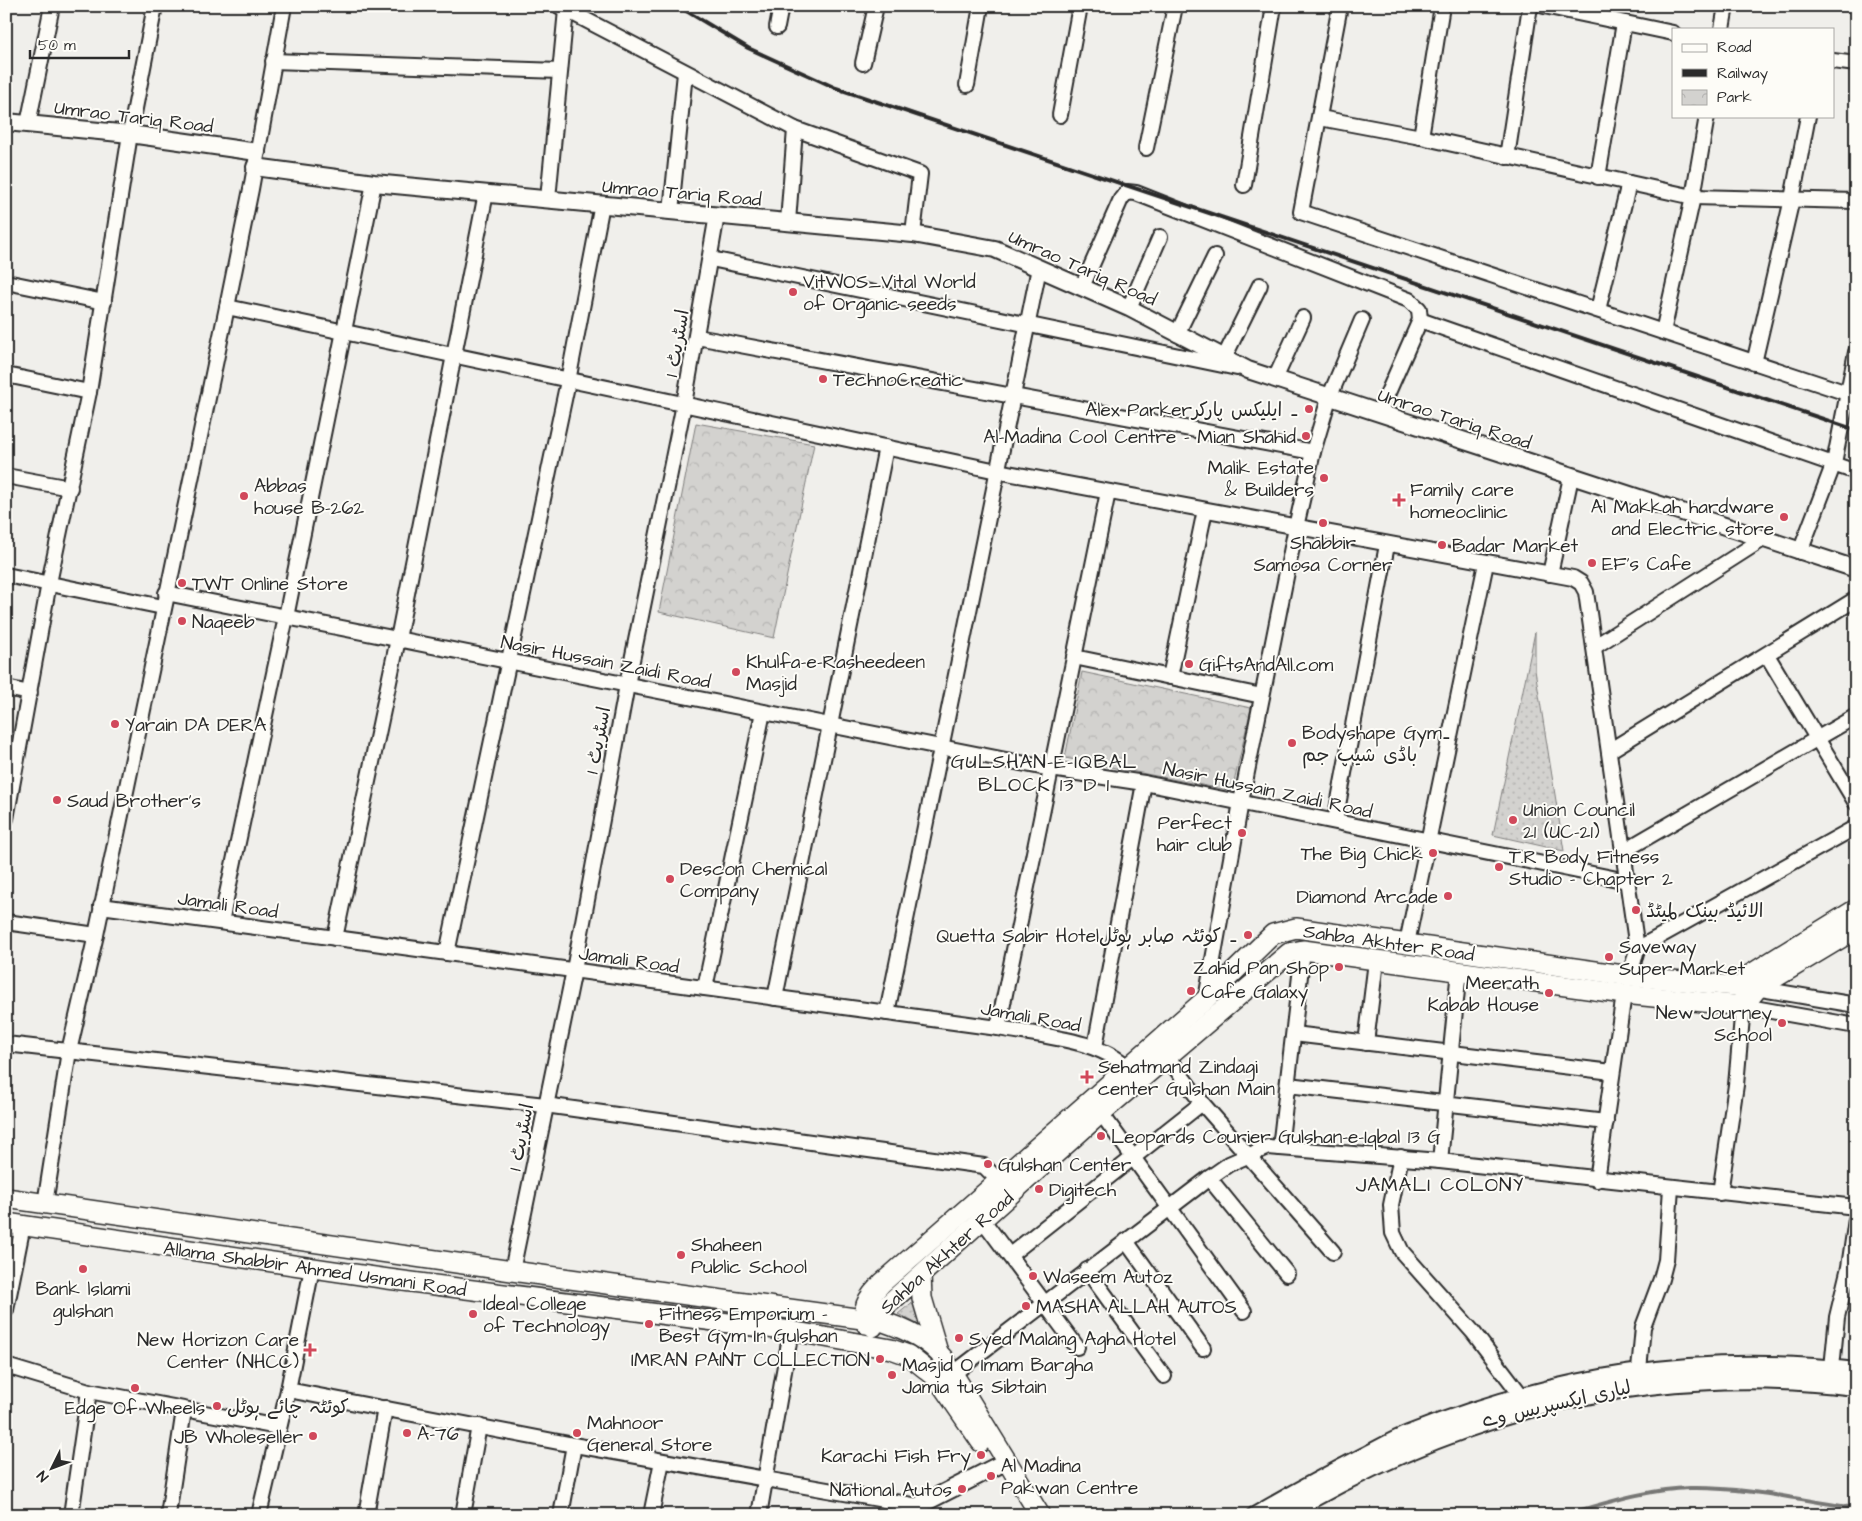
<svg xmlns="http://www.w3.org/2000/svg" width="1862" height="1521" viewBox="0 0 1862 1521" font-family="'Architects Daughter','Playpen Sans Arabic',sans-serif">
  <defs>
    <pattern id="grass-dots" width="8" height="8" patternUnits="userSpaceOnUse" patternTransform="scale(1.25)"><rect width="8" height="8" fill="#d3d2cf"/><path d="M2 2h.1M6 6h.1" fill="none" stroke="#b5b4b2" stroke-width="1.8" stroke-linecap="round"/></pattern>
    <pattern id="park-crowns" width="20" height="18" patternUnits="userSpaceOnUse" patternTransform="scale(1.25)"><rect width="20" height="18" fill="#d3d2cf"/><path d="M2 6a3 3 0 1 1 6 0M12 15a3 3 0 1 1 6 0" fill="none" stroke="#b5b4b2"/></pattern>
  </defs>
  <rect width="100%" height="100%" fill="#f0efeb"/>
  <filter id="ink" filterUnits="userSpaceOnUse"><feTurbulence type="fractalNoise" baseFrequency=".02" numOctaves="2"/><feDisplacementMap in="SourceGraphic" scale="10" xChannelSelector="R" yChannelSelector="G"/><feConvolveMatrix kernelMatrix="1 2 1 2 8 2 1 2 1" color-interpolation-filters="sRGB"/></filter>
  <g filter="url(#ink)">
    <!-- grass -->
    <g fill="url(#grass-dots)" stroke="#7f7e7d">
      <path d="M 1535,632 L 1535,670 L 1564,851 L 1493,835 Z"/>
      <path d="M 915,1300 L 923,1327 L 898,1314 Z"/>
    </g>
    <!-- park -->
    <g fill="url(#park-crowns)" stroke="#7f7e7d">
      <path d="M 696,423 L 814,444 L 774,638 L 659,612 Z"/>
      <path d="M 1082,672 L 1251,708 L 1232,791 L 1065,758 Z"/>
    </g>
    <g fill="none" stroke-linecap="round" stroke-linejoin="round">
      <!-- stream -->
      <path stroke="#777775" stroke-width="4" d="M 1563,1515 C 1603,1504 1647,1489 1690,1488 C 1745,1487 1801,1500 1856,1508"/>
      <defs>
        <g id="minor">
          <path d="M 559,6 L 795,129 L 920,174 L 913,234"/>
          <path d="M 1340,6 L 1301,212 L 1847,393"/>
          <path d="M 1544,6 L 1673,33"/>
          <path d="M 777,27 L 781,6"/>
          <path d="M 1722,29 L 1726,6"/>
          <path d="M 273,61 L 560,71"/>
          <path d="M 1833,61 L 1856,64"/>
          <path d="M 863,63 L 876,6"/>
          <path d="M 967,85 L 981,6"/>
          <path d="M 1060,115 L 1080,6"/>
          <path d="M 1320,118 L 1421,137 L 1693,197 L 1856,201"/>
          <path d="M 28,124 L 52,6"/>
          <path d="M 1421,137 L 1442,6"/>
          <path d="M 1146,148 L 1175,6"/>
          <path d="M 1507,157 L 1530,6"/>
          <path d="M 1598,177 L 1624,23"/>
          <path d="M 1244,185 L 1274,6"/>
          <path d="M 548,199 L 566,10"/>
          <path d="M 671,211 L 685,73"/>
          <path d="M 788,222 L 795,129"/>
          <path d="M 711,259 L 1237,368"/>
          <path d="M 6,282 L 104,302"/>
          <path d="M 1082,287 L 1121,199 L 1127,192 L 1136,193 L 1409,300 L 1419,309 L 1420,320 L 1379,413"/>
          <path d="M 227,307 L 997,471 L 1573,578 L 1581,583 L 1586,592 L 1637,949 L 1630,976"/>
          <path d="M 1129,308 L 1160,237"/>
          <path d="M 1598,310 L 1629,183"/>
          <path d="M 1420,320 L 1856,472"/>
          <path d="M 1663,332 L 1693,197 L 1707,116"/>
          <path d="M 1177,334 L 1215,256"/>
          <path d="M 697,337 L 1313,452"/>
          <path d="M 1224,358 L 1260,285"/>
          <path d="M 1754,363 L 1792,199 L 1808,116"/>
          <path d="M 6,375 L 89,392"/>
          <path d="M 1275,379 L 1303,318"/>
          <path d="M 6,476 L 70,488"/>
          <path d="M 1800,552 L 1834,463 L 1856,352"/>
          <path d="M 1550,574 L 1571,477"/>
          <path d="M 6,575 L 163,607"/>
          <path d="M 166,593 L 1051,769 L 1144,783 L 1627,881"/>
          <path d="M 1594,647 L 1763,539"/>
          <path d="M 1767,655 L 1856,803"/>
          <path d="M 1074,657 L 1262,696"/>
          <path d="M 1170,677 L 1205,510"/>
          <path d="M 6,688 L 30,693"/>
          <path d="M 1609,751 L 1856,599"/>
          <path d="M 6,819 L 49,583 L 89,392 L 130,134 L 155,6"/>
          <path d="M 1335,821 L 1387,545"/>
          <path d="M 1622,852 L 1856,716"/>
          <path d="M 101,906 L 998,1028 C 1041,1036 1105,1039 1134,1074"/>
          <path d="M 6,922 L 96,935"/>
          <path d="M 221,922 L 286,617 L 374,183"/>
          <path d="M 335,938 L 398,639 L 486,193"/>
          <path d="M 1407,943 L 1486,563"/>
          <path d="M 1637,949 L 1856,827"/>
          <path d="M 447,953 L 568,381 L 602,204"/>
          <path d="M 705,988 L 763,712"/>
          <path d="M 1755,988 L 1856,1005"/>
          <path d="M 775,998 L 886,447"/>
          <path d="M 1207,1001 L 1206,999 L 1241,802 L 1296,527 L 1313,452 L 1329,398 L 1362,320"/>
          <path d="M 887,1013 L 1039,268"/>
          <path d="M 998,1028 L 1108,492"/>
          <path d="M 1294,1034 L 1612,1072"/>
          <path d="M 1366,1043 L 1376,961"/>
          <path d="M 6,1044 L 545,1105 L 984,1166 L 1005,1187"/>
          <path d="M 1095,1047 L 1144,783"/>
          <path d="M 1167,1057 L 1202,1103 L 1333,1252"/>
          <path d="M 1288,1085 L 1606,1122"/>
          <path d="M 1101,1113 L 1244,1311"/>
          <path d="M 1280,1148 L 1303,950"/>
          <path d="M 1401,1157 L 1391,1205 L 1393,1233 L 1402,1252 L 1473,1332 L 1521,1395"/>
          <path d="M 1440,1161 L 1459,970"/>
          <path d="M 1209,1178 L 1287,1274"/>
          <path d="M 1597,1180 L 1624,994"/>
          <path d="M 1720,1193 L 1736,1085 L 1743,1006 L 1856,1026"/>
          <path d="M 45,1204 L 69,1051 L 96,935 L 227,307 L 251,189 L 284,6"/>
          <path d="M 982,1219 L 1077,1347"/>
          <path d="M 1126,1241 L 1203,1348"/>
          <path d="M 1010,1255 L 1202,1103"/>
          <path d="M 1087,1270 L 1164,1376"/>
          <path d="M 512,1271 L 574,970 L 627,685 L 684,404 L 717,215"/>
          <path d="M 6,1310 L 23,1225"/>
          <path d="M 6,1366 L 89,1391 L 278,1427"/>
          <path d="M 1832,1368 L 1837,1317 L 1849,1267 L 1856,1219"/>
          <path d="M 1639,1370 L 1643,1327 L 1661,1279 L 1666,1260 L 1671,1188"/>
          <path d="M 954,1373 L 1209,1178 L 1229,1164 L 1268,1147 L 1440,1161 L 1856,1207"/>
          <path d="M 288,1390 L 574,1445 L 918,1506"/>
          <path d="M 71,1515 L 89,1391"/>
          <path d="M 168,1515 L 184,1410"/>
          <path d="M 259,1515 L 288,1390 L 312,1268"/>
          <path d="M 366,1515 L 385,1408"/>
          <path d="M 463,1515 L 479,1426"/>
          <path d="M 561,1515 L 574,1445"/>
          <path d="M 651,1515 L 662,1461"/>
          <path d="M 759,1515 L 791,1331"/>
          <path d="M 1254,1515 C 1290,1494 1327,1474 1364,1455 C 1378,1448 1393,1439 1408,1433 C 1555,1375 1698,1351 1856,1370"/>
        </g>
        <g id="tertiary">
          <path d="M 6,122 L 130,134 L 257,152"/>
          <path d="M 255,167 L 374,183 L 913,234 L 995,249 L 1129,308 L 1248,370 L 1856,569"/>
          <path d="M 908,1515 L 918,1506 L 997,1466"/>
        </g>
        <g id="secondary">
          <path d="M 1744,997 L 1746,977 L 1856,909"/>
          <path d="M 1743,1006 L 1758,988 L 1856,929"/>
          <path d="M 6,1198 L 512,1271 L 884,1322 C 907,1330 929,1340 944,1359 L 1040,1515"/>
          <path d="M 6,1223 L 388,1279 L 791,1331 L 891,1349 L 908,1355 L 937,1378 L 981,1442"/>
          <path d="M 921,1275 L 922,1298 L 938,1352"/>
          <path d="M 866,1324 L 1101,1113 L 1289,953 L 1303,950 L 1624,994 L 1743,1006"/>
          <path d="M 873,1327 C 857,1309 868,1298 882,1283 L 1206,999 L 1273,934 L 1296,928 L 1630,976 L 1745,987"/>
        </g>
        <path id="motorway" d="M 1276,1515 C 1458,1407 1644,1357 1856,1383"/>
      </defs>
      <!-- minor casing -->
      <use href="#minor" stroke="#2b2b2b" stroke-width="18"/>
      <!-- tertiary casing -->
      <use href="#tertiary" stroke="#2b2b2b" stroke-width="20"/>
      <!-- secondary casing -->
      <use href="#secondary" stroke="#2b2b2b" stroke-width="22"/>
      <!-- motorway casing -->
      <use href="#motorway" stroke="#2b2b2b" stroke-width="28"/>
      <!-- minor -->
      <use href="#minor" stroke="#fdfcf7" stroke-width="14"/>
      <!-- tertiary -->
      <use href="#tertiary" stroke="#fdfcf7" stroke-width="16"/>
      <!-- secondary -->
      <use href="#secondary" stroke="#fdfcf7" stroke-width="19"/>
      <!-- motorway -->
      <use href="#motorway" stroke="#fdfcf7" stroke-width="24"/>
      <!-- rail -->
      <path stroke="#2b2b2b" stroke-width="4" d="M 678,6 L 748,48 L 836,88 L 1856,430"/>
    </g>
  </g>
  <!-- markers -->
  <g fill="#d1495b" stroke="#fdfcf7" stroke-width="2">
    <circle cx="793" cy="292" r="5"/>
    <circle cx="823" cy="379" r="5"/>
    <circle cx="1309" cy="409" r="5"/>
    <circle cx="1306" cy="436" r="5"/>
    <circle cx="1324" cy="478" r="5"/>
    <circle cx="244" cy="496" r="5"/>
    <path d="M1396.5 492.5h5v5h5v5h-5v5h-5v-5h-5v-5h5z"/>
    <circle cx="1784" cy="517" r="5"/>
    <circle cx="1323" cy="523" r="5"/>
    <circle cx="1442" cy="545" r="5"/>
    <circle cx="1592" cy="563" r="5"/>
    <circle cx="182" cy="583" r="5"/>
    <circle cx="182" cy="621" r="5"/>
    <circle cx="1189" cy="664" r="5"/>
    <circle cx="736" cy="672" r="5"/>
    <circle cx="115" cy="724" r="5"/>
    <circle cx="1292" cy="743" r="5"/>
    <circle cx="57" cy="800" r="5"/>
    <circle cx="1513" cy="820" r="5"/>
    <circle cx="1242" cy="833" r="5"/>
    <circle cx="1433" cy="853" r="5"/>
    <circle cx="1499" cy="867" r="5"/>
    <circle cx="670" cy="879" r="5"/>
    <circle cx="1448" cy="896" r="5"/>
    <circle cx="1636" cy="910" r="5"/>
    <circle cx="1248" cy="935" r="5"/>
    <circle cx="1609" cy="957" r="5"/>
    <circle cx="1339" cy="967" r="5"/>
    <circle cx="1191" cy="991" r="5"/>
    <circle cx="1549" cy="993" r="5"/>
    <circle cx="1782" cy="1023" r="5"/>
    <path d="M1084.5 1069.5h5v5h5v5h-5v5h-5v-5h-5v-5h5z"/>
    <circle cx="1101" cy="1136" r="5"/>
    <circle cx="988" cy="1164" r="5"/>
    <circle cx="1039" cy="1189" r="5"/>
    <circle cx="681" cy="1255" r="5"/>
    <circle cx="83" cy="1269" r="5"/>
    <circle cx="1033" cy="1276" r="5"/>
    <circle cx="1026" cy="1306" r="5"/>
    <circle cx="473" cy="1314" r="5"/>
    <circle cx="649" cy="1324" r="5"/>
    <circle cx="959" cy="1338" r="5"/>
    <path d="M307.5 1342.5h5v5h5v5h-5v5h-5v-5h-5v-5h5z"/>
    <circle cx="880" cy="1359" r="5"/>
    <circle cx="892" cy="1375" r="5"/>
    <circle cx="135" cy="1388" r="5"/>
    <circle cx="217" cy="1406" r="5"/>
    <circle cx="407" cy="1433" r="5"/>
    <circle cx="577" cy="1433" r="5"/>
    <circle cx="313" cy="1436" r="5"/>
    <circle cx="981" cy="1455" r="5"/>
    <circle cx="991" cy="1476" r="5"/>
    <circle cx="962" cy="1489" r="5"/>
  </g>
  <g text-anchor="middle" stroke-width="4" stroke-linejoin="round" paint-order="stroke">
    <!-- street labels -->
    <g font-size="19" fill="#2b2b2b" stroke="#fdfcf7">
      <text transform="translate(134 116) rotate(7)" y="7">Umrao Tariq Road</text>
      <text transform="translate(682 192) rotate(5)" y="7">Umrao Tariq Road</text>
      <text transform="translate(1083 267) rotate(24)" y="7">Umrao Tariq Road</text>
      <text transform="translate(676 343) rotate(-80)" y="7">اسٹریٹ 1</text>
      <text transform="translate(1455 418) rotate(18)" y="7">Umrao Tariq Road</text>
      <text transform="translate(606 661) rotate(11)" y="7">Nasir Hussain Zaidi Road</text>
      <text transform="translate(597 740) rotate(-79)" y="7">اسٹریٹ 1</text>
      <text transform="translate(1268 789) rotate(12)" y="7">Nasir Hussain Zaidi Road</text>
      <text transform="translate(228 904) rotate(8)" y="7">Jamali Road</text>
      <text transform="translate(1389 942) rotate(8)" y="7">Sahba Akhter Road</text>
      <text transform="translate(629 959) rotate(8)" y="7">Jamali Road</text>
      <text transform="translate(1031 1016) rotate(10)" y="7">Jamali Road</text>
      <text transform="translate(520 1137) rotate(-79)" y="7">اسٹریٹ 1</text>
      <text transform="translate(946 1252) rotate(-42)" y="7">Sahba Akhter Road</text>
      <text transform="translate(315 1268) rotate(8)" y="7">Allama Shabbir Ahmed Usmani Road</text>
      <text transform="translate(1556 1403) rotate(-13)" y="7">لیاری ایکسپریس وے</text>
    </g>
    <!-- poi labels -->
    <g font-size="19" fill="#2b2b2b" stroke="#fdfcf7" text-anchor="start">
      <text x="803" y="288">VitWOS_Vital World<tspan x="803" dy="22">of Organic seeds</tspan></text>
      <text x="833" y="386">TechnoCreatic</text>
      <text x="1299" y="416" text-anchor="end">Alex Parker۔ ایلیکس پارکر</text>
      <text x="1296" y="443" text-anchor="end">Al-Madina Cool Centre - Mian Shahid</text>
      <text x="1314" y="474" text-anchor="end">Malik Estate<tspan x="1314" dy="22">&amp; Builders</tspan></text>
      <text x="254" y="492">Abbas<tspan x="254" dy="22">house B-262</tspan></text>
      <text x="1410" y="496">Family care<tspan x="1410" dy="22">homeoclinic</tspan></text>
      <text x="1774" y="513" text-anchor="end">Al Makkah hardware<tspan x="1774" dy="22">and Electric store</tspan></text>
      <text x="1323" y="549" text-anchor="middle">Shabbir<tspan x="1323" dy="22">Samosa Corner</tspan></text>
      <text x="1452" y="552">Badar Market</text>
      <text x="1602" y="570">EF's Cafe</text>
      <text x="192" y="590">TWT Online Store</text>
      <text x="192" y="628">Naqeeb</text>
      <text x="746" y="668">Khulfa-e-Rasheedeen<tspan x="746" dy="22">Masjid</tspan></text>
      <text x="1199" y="671">GiftsAndAll.com</text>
      <text x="125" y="731">Yarain DA DERA</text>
      <text x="1302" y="739">Bodyshape Gym۔<tspan x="1302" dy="22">باڈی شیپ جم</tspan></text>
      <text x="67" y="807">Saud Brother's</text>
      <text x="1523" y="816">Union Council<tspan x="1523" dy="22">21 (UC-21)</tspan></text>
      <text x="1232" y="829" text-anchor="end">Perfect<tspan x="1232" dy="22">hair club</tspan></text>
      <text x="1423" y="860" text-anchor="end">The Big Chick</text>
      <text x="1509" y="863">T.R Body Fitness<tspan x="1509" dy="22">Studio - Chapter 2</tspan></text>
      <text x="680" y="875">Descon Chemical<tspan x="680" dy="22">Company</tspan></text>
      <text x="1438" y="903" text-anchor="end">Diamond Arcade</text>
      <text x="1646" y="917">الائیڈ بینک لمیٹڈ</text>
      <text x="1238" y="942" text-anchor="end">Quetta Sabir Hotel۔ کوئٹہ صابر ہوٹل</text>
      <text x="1619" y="953">Saveway<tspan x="1619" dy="22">Super Market</tspan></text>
      <text x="1329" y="974" text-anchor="end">Zahid Pan Shop</text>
      <text x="1539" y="989" text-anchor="end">Meerath<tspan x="1539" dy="22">Kabab House</tspan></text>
      <text x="1201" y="998">Cafe Galaxy</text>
      <text x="1772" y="1019" text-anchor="end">New Journey<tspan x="1772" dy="22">School</tspan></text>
      <text x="1098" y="1073">Sehatmand Zindagi<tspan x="1098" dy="22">center Gulshan Main</tspan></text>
      <text x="1111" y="1143">Leopards Courier Gulshan-e-Iqbal 13 G</text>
      <text x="998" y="1171">Gulshan Center</text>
      <text x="1049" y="1196">Digitech</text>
      <text x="691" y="1251">Shaheen<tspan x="691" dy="22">Public School</tspan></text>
      <text x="1043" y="1283">Waseem Autoz</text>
      <text x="83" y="1295" text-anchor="middle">Bank lslami<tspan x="83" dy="22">gulshan</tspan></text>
      <text x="483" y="1310">Ideal College<tspan x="483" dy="22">of Technology</tspan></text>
      <text x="1036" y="1313">MASHA ALLAH AUTOS</text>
      <text x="659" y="1320">Fitness Emporium -<tspan x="659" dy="22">Best Gym In Gulshan</tspan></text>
      <text x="969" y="1345">Syed Malang Agha Hotel</text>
      <text x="299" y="1346" text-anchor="end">New Horizon Care<tspan x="299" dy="22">Center (NHCC)</tspan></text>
      <text x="870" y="1366" text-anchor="end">IMRAN PAINT COLLECTION</text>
      <text x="902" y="1371">Masjid O Imam Bargha<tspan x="902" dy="22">Jamia tus Sibtain</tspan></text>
      <text x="227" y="1413">کوئٹہ چائے ہوٹل</text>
      <text x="135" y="1414" text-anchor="middle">Edge Of Wheels</text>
      <text x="587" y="1429">Mahnoor<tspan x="587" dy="22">General Store</tspan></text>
      <text x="417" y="1440">A-76</text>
      <text x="303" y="1443" text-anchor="end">JB Wholeseller</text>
      <text x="971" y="1462" text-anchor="end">Karachi Fish Fry</text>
      <text x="1001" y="1472">Al Madina<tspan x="1001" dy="22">Pakwan Centre</tspan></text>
      <text x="952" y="1496" text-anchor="end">National Autos</text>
    </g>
    <!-- neighbourhood labels -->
    <g font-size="20" letter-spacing="1" fill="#2b2b2b" stroke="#fdfcf7">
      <text x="1044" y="768">GULSHAN-E-IQBAL<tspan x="1044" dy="23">BLOCK 13 D 1</tspan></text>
      <text x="1440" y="1191">JAMALI COLONY</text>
    </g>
  </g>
  <!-- margin -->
  <rect width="1862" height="1521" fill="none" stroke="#fdfcf7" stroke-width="25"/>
  <rect x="12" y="12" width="1837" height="1496" fill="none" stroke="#2b2b2b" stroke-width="2" filter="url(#ink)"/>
  <!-- legend -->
  <rect x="1672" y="28" width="162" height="90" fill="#fdfcf7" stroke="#a9a8a5"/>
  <rect x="1682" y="44" width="25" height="8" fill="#fdfcf7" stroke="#a9a8a5"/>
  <text x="1717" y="52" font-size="15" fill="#2b2b2b">Road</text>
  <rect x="1682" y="69" width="25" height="8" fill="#2b2b2b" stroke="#a9a8a5"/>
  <text x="1717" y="78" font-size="15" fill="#2b2b2b">Railway</text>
  <rect x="1682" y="90" width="25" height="15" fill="url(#park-crowns)" stroke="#a9a8a5"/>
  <text x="1717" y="102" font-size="15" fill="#2b2b2b">Park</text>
  <!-- north arrow -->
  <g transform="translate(52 1468) rotate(228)" stroke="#fdfcf7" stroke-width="4" paint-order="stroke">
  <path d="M0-4L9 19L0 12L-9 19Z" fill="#2b2b2b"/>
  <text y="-8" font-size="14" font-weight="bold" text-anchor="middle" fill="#2b2b2b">N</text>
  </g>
  <!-- scale -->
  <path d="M30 50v8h99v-8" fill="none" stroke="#2b2b2b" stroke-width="2.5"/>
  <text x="38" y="50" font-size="15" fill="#2b2b2b" stroke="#fdfcf7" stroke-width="4" paint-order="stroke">50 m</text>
</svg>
